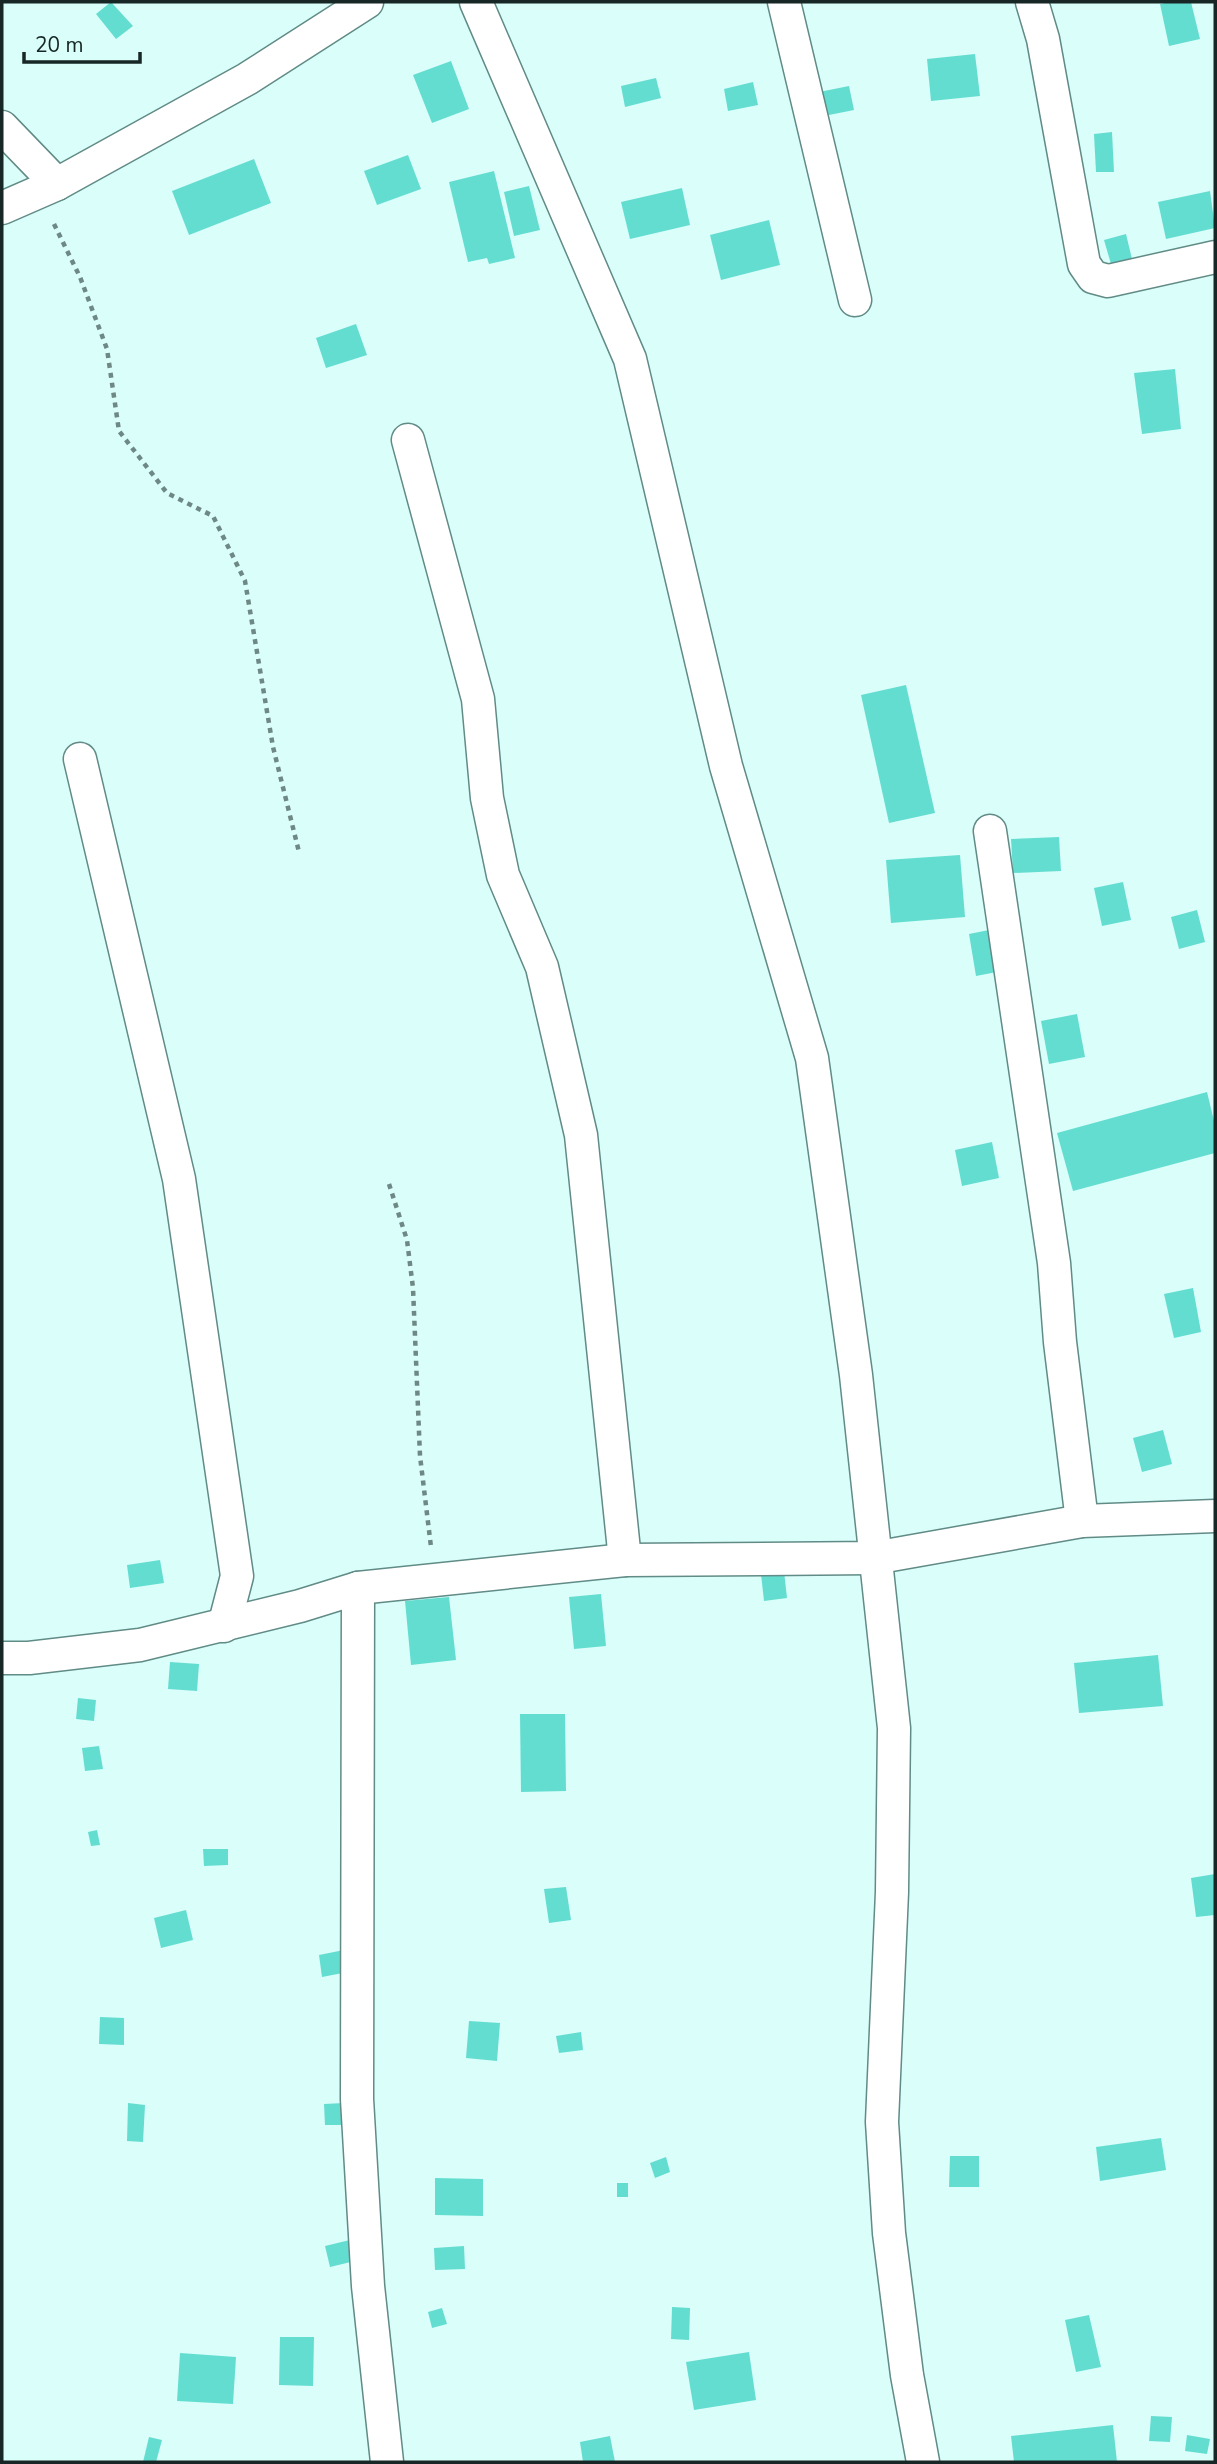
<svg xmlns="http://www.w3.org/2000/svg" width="1217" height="2464" viewBox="0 0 1217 2464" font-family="'Nunito Sans',sans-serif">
  <rect width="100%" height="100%" fill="#dafefa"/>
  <!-- building -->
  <g fill="#64ddd1">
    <path d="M 111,2 L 133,26 L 116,39 L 96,14 Z"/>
    <path d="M 1170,2 L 1191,2 L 1200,39 L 1169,46 L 1160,4 Z"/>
    <path d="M 975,54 L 980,96 L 931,101 L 927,59 Z"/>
    <path d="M 451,61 L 469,109 L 432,123 L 413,75 Z"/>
    <path d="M 656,78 L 661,98 L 625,107 L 621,86 Z"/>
    <path d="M 753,82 L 758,105 L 728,111 L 724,89 Z"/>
    <path d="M 849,86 L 854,110 L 819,117 L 814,93 Z"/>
    <path d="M 1112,132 L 1114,172 L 1096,172 L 1094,134 Z"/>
    <path d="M 408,155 L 421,189 L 377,205 L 364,171 Z"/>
    <path d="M 254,159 L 271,203 L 189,235 L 172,191 Z"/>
    <path d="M 494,171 L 515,258 L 489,264 L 487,258 L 468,262 L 449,182 Z"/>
    <path d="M 529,186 L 540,230 L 514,236 L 504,192 Z"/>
    <path d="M 682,188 L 690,225 L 630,239 L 621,202 Z"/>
    <path d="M 1210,191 L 1215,228 L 1166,239 L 1158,202 Z"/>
    <path d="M 769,220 L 780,265 L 721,280 L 710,235 Z"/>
    <path d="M 1126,234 L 1132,259 L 1111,264 L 1104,240 Z"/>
    <path d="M 356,324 L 367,355 L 326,368 L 316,338 Z"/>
    <path d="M 1175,369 L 1181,429 L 1142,434 L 1134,373 Z"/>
    <path d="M 906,685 L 935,813 L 889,823 L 861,695 Z"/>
    <path d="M 1059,837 L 1061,871 L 1013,873 L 1011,839 Z"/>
    <path d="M 960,855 L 965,917 L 891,923 L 886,860 Z"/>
    <path d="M 1123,882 L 1131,920 L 1102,926 L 1094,888 Z"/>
    <path d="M 1197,910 L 1205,942 L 1179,949 L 1171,917 Z"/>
    <path d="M 994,929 L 1002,971 L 976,976 L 969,934 Z"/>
    <path d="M 1077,1014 L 1085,1057 L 1049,1064 L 1041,1021 Z"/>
    <path d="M 1207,1092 L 1215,1125 L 1215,1153 L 1073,1191 L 1057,1133 Z"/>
    <path d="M 992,1142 L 999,1178 L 962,1186 L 955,1150 Z"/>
    <path d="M 1193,1288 L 1201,1332 L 1174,1338 L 1164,1294 Z"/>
    <path d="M 1163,1430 L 1172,1464 L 1142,1472 L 1133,1438 Z"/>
    <path d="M 160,1560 L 164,1583 L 130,1588 L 127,1565 Z"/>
    <path d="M 784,1571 L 787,1598 L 764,1601 L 761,1574 Z"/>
    <path d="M 601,1594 L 606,1646 L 574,1649 L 569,1597 Z"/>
    <path d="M 449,1597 L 456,1660 L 411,1665 L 405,1601 Z"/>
    <path d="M 1158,1655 L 1163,1706 L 1079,1713 L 1074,1663 Z"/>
    <path d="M 170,1662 L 199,1664 L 197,1691 L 168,1689 Z"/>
    <path d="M 78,1698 L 96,1700 L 94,1721 L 76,1719 Z"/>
    <path d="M 520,1714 L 565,1714 L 566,1791 L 521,1792 Z"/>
    <path d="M 99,1746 L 103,1769 L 85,1771 L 82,1748 Z"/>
    <path d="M 97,1830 L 100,1845 L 91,1846 L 88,1832 Z"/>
    <path d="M 203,1849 L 228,1849 L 228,1865 L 204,1866 Z"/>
    <path d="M 1215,1874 L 1215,1915 L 1196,1917 L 1191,1878 Z"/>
    <path d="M 566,1887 L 571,1920 L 549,1923 L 544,1889 Z"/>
    <path d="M 186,1910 L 193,1940 L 161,1948 L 154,1918 Z"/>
    <path d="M 344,1950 L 348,1972 L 322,1977 L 319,1955 Z"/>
    <path d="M 100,2017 L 124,2018 L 124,2045 L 99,2044 Z"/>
    <path d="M 469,2021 L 500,2023 L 497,2061 L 466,2058 Z"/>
    <path d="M 581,2032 L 583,2050 L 559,2053 L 556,2036 Z"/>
    <path d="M 128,2103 L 145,2105 L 143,2142 L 127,2141 Z"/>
    <path d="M 344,2103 L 345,2125 L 325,2125 L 324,2104 Z"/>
    <path d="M 1161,2138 L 1166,2170 L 1100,2181 L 1096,2147 Z"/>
    <path d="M 950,2156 L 979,2156 L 979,2187 L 949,2187 Z"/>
    <path d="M 666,2157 L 670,2172 L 655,2178 L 650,2163 Z"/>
    <path d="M 435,2178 L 483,2179 L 483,2216 L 435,2215 Z"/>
    <rect x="617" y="2183" width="11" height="14"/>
    <path d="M 354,2239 L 359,2260 L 330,2267 L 325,2246 Z"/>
    <path d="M 464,2246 L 465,2269 L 435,2270 L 434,2248 Z"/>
    <path d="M 672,2307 L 690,2308 L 689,2340 L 671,2339 Z"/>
    <path d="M 442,2308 L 447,2324 L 432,2328 L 428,2312 Z"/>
    <path d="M 1089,2315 L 1101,2367 L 1076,2372 L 1065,2320 Z"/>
    <path d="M 280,2337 L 314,2337 L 313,2386 L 279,2385 Z"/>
    <path d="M 749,2352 L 756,2400 L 694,2410 L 686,2362 Z"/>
    <path d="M 180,2353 L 236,2357 L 233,2404 L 177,2401 Z"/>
    <path d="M 1151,2416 L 1172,2417 L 1170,2442 L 1149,2441 Z"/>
    <path d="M 1113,2425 L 1117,2462 L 1014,2462 L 1011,2436 Z"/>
    <path d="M 1187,2435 L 1210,2439 L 1207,2454 L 1185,2451 Z"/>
    <path d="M 610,2436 L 615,2462 L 583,2462 L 580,2442 Z"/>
    <path d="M 149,2437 L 162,2440 L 156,2462 L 143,2462 Z"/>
  </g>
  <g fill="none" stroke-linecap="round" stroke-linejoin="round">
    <defs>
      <g id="minor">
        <path d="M 476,2 L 630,359 L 726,766 L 812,1058 L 856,1375 L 894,1728 L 892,1892 L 882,2122 L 889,2233 L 907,2375 L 923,2462"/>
        <path d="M 784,2 L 855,300"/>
        <path d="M 1032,2 L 1043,39 L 1084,264 L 1093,277 L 1108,281 L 1215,257"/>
        <path d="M 2,127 L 57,184"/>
        <path d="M 2,208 L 57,184 L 247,79 L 367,2"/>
        <path d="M 408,440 L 478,699 L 487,798 L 503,875 L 542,967 L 581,1135 L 625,1560"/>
        <path d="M 80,759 L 179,1179 L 237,1576 L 224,1626"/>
        <path d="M 990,831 L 1054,1263 L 1060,1342 L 1082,1521"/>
        <path d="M 358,1588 L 357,2099 L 368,2286 L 387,2462"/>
        <path d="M 2,1658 L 29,1658 L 140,1645 L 300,1606 L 358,1588 L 625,1560 L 874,1558 L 1082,1521 L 1215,1516"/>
      </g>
    </defs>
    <!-- minor casing -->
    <use href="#minor" stroke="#618b86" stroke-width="35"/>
    <!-- path -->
    <g stroke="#6e8885" stroke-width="4.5" stroke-dasharray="5 5" stroke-linecap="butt">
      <path d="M 54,224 L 80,277 L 107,349 L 119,431 L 167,493 L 213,516 L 245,581 L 273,747 L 299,852"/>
      <path d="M 389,1184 L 407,1240 L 413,1288 L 420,1456 L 431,1547"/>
    </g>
    <!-- minor -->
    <use href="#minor" stroke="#fff" stroke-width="32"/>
  </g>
  <!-- border -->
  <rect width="1217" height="2464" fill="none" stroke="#162725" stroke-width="7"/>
  <!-- scale -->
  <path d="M24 52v10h116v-10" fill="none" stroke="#162725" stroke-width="3.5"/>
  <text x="35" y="52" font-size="21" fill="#162725" stroke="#dafefa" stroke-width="5" paint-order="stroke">20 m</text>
</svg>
